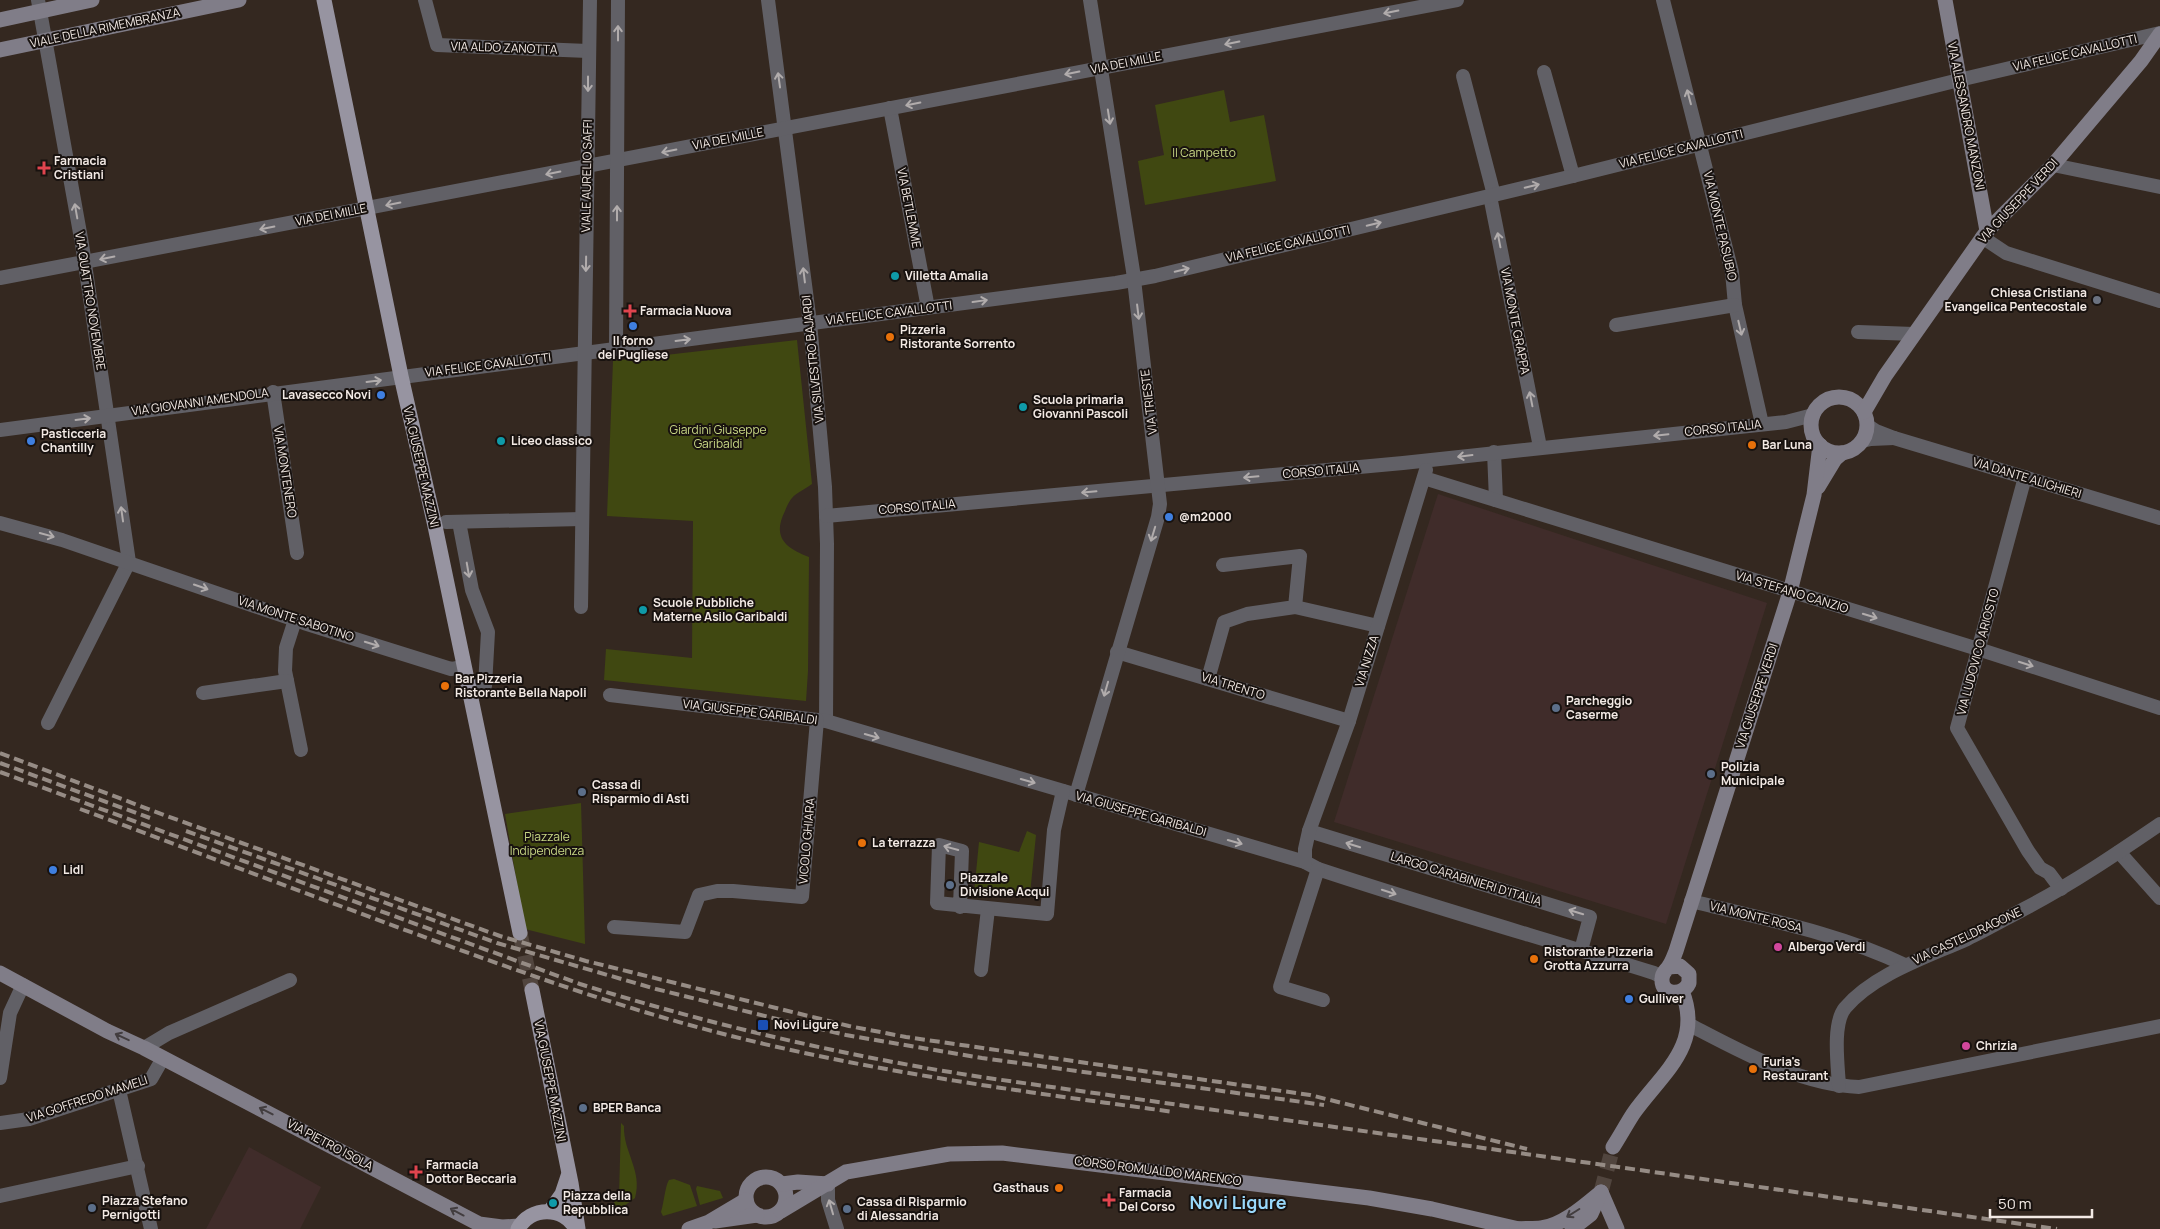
<svg xmlns="http://www.w3.org/2000/svg" width="2160" height="1229" viewBox="0 0 2160 1229" font-family="Manrope,sans-serif">
  <rect width="100%" height="100%" fill="#342820"/>
  <!-- commercial -->
  <g fill="#402c2a">
    <path d="M 1438,494 L 1767,603 L 1666,924 L 1334,822 Z"/>
    <path d="M 249,1147 L 321,1187 L 300,1229 L 206,1229 Z"/>
  </g>
  <!-- green -->
  <g fill="#404811">
    <path d="M 1224,90 L 1230,122 L 1264,115 L 1276,181 L 1145,205 L 1138,161 L 1164,155 L 1155,105 Z"/>
    <path d="M 797,340 L 812,484 C 807,488 800,491 795,495 C 790,499 787,506 785,511 C 772,537 785,548 809,557 L 808,671 L 806,701 L 604,680 L 606,649 L 692,658 L 693,521 L 607,516 L 613,361 Z"/>
    <path d="M 581,803 L 585,944 L 525,929 L 505,814 Z"/>
    <path d="M 1027,831 L 1036,835 L 1030,894 L 974,893 L 979,842 L 1019,852 Z"/>
    <path d="M 621,1123 L 624,1126 C 623,1152 643,1171 635,1198 L 624,1206 L 614,1206 L 614,1197 L 619,1197 Z"/>
    <path d="M 674,1179 L 690,1185 L 697,1206 L 663,1216 L 661,1212 C 664,1203 665,1186 669,1180 Z"/>
    <path d="M 697,1186 L 720,1191 L 723,1198 L 700,1205 L 696,1189 Z"/>
  </g>
  <g fill="none" stroke-linecap="round" stroke-linejoin="round">
    <!-- secondary-tunnel -->
    <path stroke="#51453e" stroke-width="15" stroke-dasharray="15 8" stroke-linecap="butt" d="M 1601,1192 L 1613,1147"/>
    <!-- primary-tunnel -->
    <path stroke="#51453e" stroke-width="15" stroke-dasharray="15 8" stroke-linecap="butt" d="M 520,933 L 532,990"/>
    <!-- street -->
    <g stroke="#616066" stroke-width="14">
      <path d="M 38,0 L 82,244 L 129,562 L 48,723"/>
      <path d="M 425,0 L 437,45 L 588,51"/>
      <path d="M 768,0 L 810,323 L 825,487 L 827,544 L 826,721"/>
      <path d="M 1663,0 L 1732,272 L 1735,305 L 1762,424"/>
      <path d="M 1544,72 L 1573,176"/>
      <path d="M 1463,76 L 1494,195"/>
      <path d="M 890,108 L 928,308"/>
      <path d="M 2053,165 L 2160,187"/>
      <path d="M 1490,196 L 1540,447"/>
      <path d="M 1982,237 L 2006,253 L 2160,301"/>
      <path d="M 0,278 L 1457,0"/>
      <path d="M 1616,325 L 1735,305"/>
      <path d="M 1858,332 L 1914,334"/>
      <path d="M 616,349 L 618,0"/>
      <path d="M 273,392 L 297,553"/>
      <path d="M 0,430 L 1116,283 L 1155,276 L 1573,176 L 1959,80 L 2160,33"/>
      <path d="M 1894,438 L 2160,518"/>
      <path d="M 1862,441 L 1871,439 L 1894,438 L 1876,431 L 1867,425"/>
      <path d="M 1494,452 L 1496,500"/>
      <path d="M 2025,477 L 1957,728 L 2028,851 L 2040,868 L 2049,873 L 2061,889"/>
      <path d="M 1424,478 L 1978,649 L 2160,708"/>
      <path d="M 826,516 L 1403,463 L 1786,422 L 1813,415"/>
      <path d="M 446,522 L 582,519"/>
      <path d="M 459,522 L 472,590 L 488,632 L 485,686 L 468,683"/>
      <path d="M 0,523 L 62,540 L 304,623 L 451,669 L 464,667"/>
      <path d="M 581,607 L 590,0"/>
      <path d="M 1295,607 L 1378,626"/>
      <path d="M 295,620 L 286,648 L 285,671 L 301,750"/>
      <path d="M 1117,652 L 1349,721"/>
      <path d="M 1208,679 L 1224,622 L 1247,614 L 1295,607 L 1300,556 L 1223,565"/>
      <path d="M 203,693 L 287,681"/>
      <path d="M 610,695 L 826,721 L 1305,862 L 1318,869 C 1429,906 1542,938 1654,973 L 1662,977"/>
      <path d="M 1076,795 L 1158,517 L 1160,504 L 1133,271 L 1090,0"/>
      <path d="M 1309,831 L 1590,917 L 1581,950"/>
      <path d="M 2119,852 L 2160,898"/>
      <path d="M 1305,862 L 1305,849 L 1309,831 L 1349,721 L 1426,470"/>
      <path d="M 1318,869 L 1280,987 L 1323,1000"/>
      <path d="M 1691,901 C 1763,919 1839,933 1905,965"/>
      <path d="M 960,907 L 962,851 L 939,845 L 937,903 L 1047,914 L 1054,830 L 1063,791"/>
      <path d="M 614,927 L 685,932 L 699,895 L 717,891 L 733,891 L 802,897 L 817,720"/>
      <path d="M 981,970 L 988,909"/>
      <path d="M 1688,1024 C 1740,1051 1800,1085 1859,1087 L 2160,1026"/>
      <path d="M 144,1048 L 169,1033 L 290,980"/>
      <path d="M 0,1078 L 10,1013 L 23,985"/>
      <path d="M 1839,1086 C 1838,1066 1832,1024 1845,1008 C 1874,974 1927,957 1967,939 C 1986,930 2005,919 2024,909 C 2072,884 2116,854 2160,824"/>
      <path d="M 119,1090 L 151,1229"/>
      <path d="M 0,1123 L 29,1119 L 151,1079 L 163,1058"/>
      <path d="M 828,1184 L 828,1200 L 837,1229"/>
      <path d="M 0,1196 L 138,1166"/>
    </g>
    <!-- secondary -->
    <g stroke="#807d88" stroke-width="15">
      <path d="M 1945,0 L 1987,231"/>
      <path d="M 0,20 L 92,0"/>
      <path d="M 0,50 L 239,0"/>
      <circle cx="1839" cy="425" r="28"/>
      <path d="M 1864,412 L 1885,376 L 1987,231 L 2053,165 L 2141,61 L 2160,34"/>
      <path d="M 1818,487 L 1835,459 L 1842,453"/>
      <path d="M 1669,967 L 1680,966 L 1689,974 L 1689,983 C 1683,996 1661,996 1662,979 C 1662,972 1666,971 1669,966 C 1672,962 1674,956 1676,951 L 1790,592 L 1814,495 L 1820,445"/>
      <path d="M 0,973 L 107,1031 L 144,1048 L 479,1224 L 502,1227 L 519,1226"/>
      <path d="M 1613,1147 C 1620,1136 1626,1125 1633,1114 C 1661,1074 1704,1046 1682,991"/>
      <circle cx="766" cy="1197" r="20"/>
      <path d="M 782,1184 L 798,1182 L 828,1184"/>
      <path d="M 1601,1192 L 1617,1229"/>
      <path d="M 781,1211 L 846,1172 L 949,1154 L 1002,1153 L 1369,1198 L 1432,1209 L 1519,1229"/>
      <path d="M 715,1221 L 757,1215"/>
      <path d="M 689,1229 L 709,1222 L 746,1200"/>
      <path d="M 1517,1229 C 1525,1228 1533,1229 1541,1228 C 1563,1225 1584,1206 1601,1192 L 1591,1214 L 1572,1229"/>
    </g>
    <!-- primary -->
    <g stroke="#9794a1" stroke-width="15">
      <path d="M 324,0 L 401,376 L 435,526 L 520,933"/>
      <path d="M 532,990 L 571,1183 L 578,1229"/>
      <path d="M 550,1211 L 562,1194 L 568,1176"/>
      <path d="M 518,1229 C 530,1206 564,1206 576,1229"/>
    </g>
    <!-- rail -->
    <g stroke="#968c85" stroke-width="4" stroke-dasharray="10 5" stroke-linecap="butt">
      <path d="M 0,753 L 164,815 L 500,936 L 586,961 L 849,1026 L 906,1037 L 1310,1095 L 1527,1149"/>
      <path d="M 0,763 L 150,818"/>
      <path d="M 0,772 L 580,984 C 711,1025 845,1056 981,1077 L 2057,1229"/>
      <path d="M 80,809 C 182,847 284,885 386,923 C 493,962 601,1002 712,1031 C 864,1071 1019,1091 1174,1112"/>
      <path d="M 186,831 L 497,943 L 656,989 L 777,1019 L 846,1035 L 982,1058 L 1324,1105"/>
    </g>
  </g>
  <!-- one-way arrows -->
  <defs><path id="oneway-shaft" d="M-6 0H5M1.5-3L5.5 0L1.5 3" fill="none" stroke-width="1.6" stroke-linecap="round" stroke-linejoin="round" transform="scale(1.25)"/></defs>
  <g stroke="#b1acac">
    <use href="#oneway-shaft" transform="translate(1391 12) rotate(169)"/>
    <use href="#oneway-shaft" transform="translate(618 33) rotate(-90)"/>
    <use href="#oneway-shaft" transform="translate(1232 43) rotate(169)"/>
    <use href="#oneway-shaft" transform="translate(1072 73) rotate(169)"/>
    <use href="#oneway-shaft" transform="translate(779 80) rotate(-98)"/>
    <use href="#oneway-shaft" transform="translate(588 84) rotate(90)"/>
    <use href="#oneway-shaft" transform="translate(1689 97) rotate(-105)"/>
    <use href="#oneway-shaft" transform="translate(913 104) rotate(169)"/>
    <use href="#oneway-shaft" transform="translate(1109 117) rotate(81)"/>
    <use href="#oneway-shaft" transform="translate(669 151) rotate(169)"/>
    <use href="#oneway-shaft" transform="translate(553 173) rotate(169)"/>
    <use href="#oneway-shaft" transform="translate(1532 186) rotate(-14)"/>
    <use href="#oneway-shaft" transform="translate(393 204) rotate(169)"/>
    <use href="#oneway-shaft" transform="translate(76 211) rotate(-100)"/>
    <use href="#oneway-shaft" transform="translate(617 213) rotate(-90)"/>
    <use href="#oneway-shaft" transform="translate(1374 224) rotate(-13)"/>
    <use href="#oneway-shaft" transform="translate(267 228) rotate(169)"/>
    <use href="#oneway-shaft" transform="translate(1499 240) rotate(-101)"/>
    <use href="#oneway-shaft" transform="translate(107 258) rotate(169)"/>
    <use href="#oneway-shaft" transform="translate(586 264) rotate(91)"/>
    <use href="#oneway-shaft" transform="translate(1182 270) rotate(-13)"/>
    <use href="#oneway-shaft" transform="translate(804 275) rotate(-97)"/>
    <use href="#oneway-shaft" transform="translate(980 301) rotate(-8)"/>
    <use href="#oneway-shaft" transform="translate(1138 312) rotate(83)"/>
    <use href="#oneway-shaft" transform="translate(1740 328) rotate(77)"/>
    <use href="#oneway-shaft" transform="translate(683 340) rotate(-7)"/>
    <use href="#oneway-shaft" transform="translate(374 381) rotate(-7)"/>
    <use href="#oneway-shaft" transform="translate(1531 399) rotate(-101)"/>
    <use href="#oneway-shaft" transform="translate(83 419) rotate(-7)"/>
    <use href="#oneway-shaft" transform="translate(1661 435) rotate(174)"/>
    <use href="#oneway-shaft" transform="translate(1465 456) rotate(173)"/>
    <use href="#oneway-shaft" transform="translate(1251 477) rotate(175)"/>
    <use href="#oneway-shaft" transform="translate(1089 492) rotate(175)"/>
    <use href="#oneway-shaft" transform="translate(122 514) rotate(-98)"/>
    <use href="#oneway-shaft" transform="translate(1153 534) rotate(107)"/>
    <use href="#oneway-shaft" transform="translate(47 535) rotate(15)"/>
    <use href="#oneway-shaft" transform="translate(468 570) rotate(80)"/>
    <use href="#oneway-shaft" transform="translate(201 587) rotate(19)"/>
    <use href="#oneway-shaft" transform="translate(1870 616) rotate(17)"/>
    <use href="#oneway-shaft" transform="translate(372 644) rotate(17)"/>
    <use href="#oneway-shaft" transform="translate(2026 664) rotate(18)"/>
    <use href="#oneway-shaft" transform="translate(1106 689) rotate(106)"/>
    <use href="#oneway-shaft" transform="translate(872 736) rotate(16)"/>
    <use href="#oneway-shaft" transform="translate(1028 781) rotate(16)"/>
    <use href="#oneway-shaft" transform="translate(1235 842) rotate(16)"/>
    <use href="#oneway-shaft" transform="translate(1353 845) rotate(-163)"/>
    <use href="#oneway-shaft" transform="translate(951 848) rotate(-165)"/>
    <use href="#oneway-shaft" transform="translate(1389 892) rotate(18)"/>
    <use href="#oneway-shaft" transform="translate(1576 912) rotate(-163)"/>
    <use href="#oneway-shaft" transform="translate(831 1207) rotate(-106)"/>
  </g>
  <g stroke="#423d3f">
    <use href="#oneway-shaft" transform="translate(122 1037) rotate(-155)"/>
    <use href="#oneway-shaft" transform="translate(266 1111) rotate(-153)"/>
    <use href="#oneway-shaft" transform="translate(457 1212) rotate(-152)"/>
    <use href="#oneway-shaft" transform="translate(1573 1213) rotate(148)"/>
  </g>
  <!-- markers -->
  <g fill="#e0444e" stroke="#18120f" stroke-width="2">
    <path d="M41.5 160.5h5v5h5v5h-5v5h-5v-5h-5v-5h5z"/>
    <path d="M627.5 303.5h5v5h5v5h-5v5h-5v-5h-5v-5h5z"/>
    <path d="M413.5 1164.5h5v5h5v5h-5v5h-5v-5h-5v-5h5z"/>
    <path d="M1106.5 1192.5h5v5h5v5h-5v5h-5v-5h-5v-5h5z"/>
  </g>
  <g fill="#0f9aa8" stroke="#18120f" stroke-width="2">
    <circle cx="895" cy="276" r="5"/>
    <circle cx="1023" cy="407" r="5"/>
    <circle cx="501" cy="441" r="5"/>
    <circle cx="643" cy="610" r="5"/>
    <circle cx="553" cy="1203" r="5"/>
  </g>
  <circle fill="#6b7280" stroke="#18120f" stroke-width="2" cx="2097" cy="300" r="5"/>
  <g fill="#3f7fe0" stroke="#18120f" stroke-width="2">
    <circle cx="633" cy="326" r="5"/>
    <circle cx="381" cy="395" r="5"/>
    <circle cx="31" cy="441" r="5"/>
    <circle cx="1169" cy="517" r="5"/>
    <circle cx="53" cy="870" r="5"/>
    <circle cx="1629" cy="999" r="5"/>
  </g>
  <g fill="#e8710a" stroke="#18120f" stroke-width="2">
    <circle cx="890" cy="337" r="5"/>
    <circle cx="1752" cy="445" r="5"/>
    <circle cx="445" cy="686" r="5"/>
    <circle cx="862" cy="843" r="5"/>
    <circle cx="1534" cy="959" r="5"/>
    <circle cx="1753" cy="1069" r="5"/>
    <circle cx="1059" cy="1188" r="5"/>
  </g>
  <g fill="#5c6f8a" stroke="#18120f" stroke-width="2">
    <circle cx="1556" cy="708" r="5"/>
    <circle cx="1711" cy="774" r="5"/>
    <circle cx="582" cy="792" r="5"/>
    <circle cx="950" cy="885" r="5"/>
    <circle cx="583" cy="1108" r="5"/>
    <circle cx="92" cy="1208" r="5"/>
    <circle cx="847" cy="1209" r="5"/>
  </g>
  <g fill="#d1479c" stroke="#18120f" stroke-width="2">
    <circle cx="1778" cy="947" r="5"/>
    <circle cx="1966" cy="1046" r="5"/>
  </g>
  <rect fill="#1a4fb4" stroke="#18120f" stroke-width="2" x="757" y="1019" width="12" height="12" rx="2.5"/>
  <g text-anchor="middle" stroke-width="4" stroke-linejoin="round" paint-order="stroke">
    <!-- street labels -->
    <g font-size="12" fill="#f3eae5" stroke="#18120f">
      <text transform="translate(105 28) rotate(-12)" y="4">VIALE DELLA RIMEMBRANZA</text>
      <text transform="translate(504 48) rotate(2)" y="4">VIA ALDO ZANOTTA</text>
      <text transform="translate(2075 53) rotate(-13)" y="4">VIA FELICE CAVALLOTTI</text>
      <text transform="translate(1126 63) rotate(-11)" y="4">VIA DEI MILLE</text>
      <text transform="translate(1966 116) rotate(79)" y="4">VIA ALESSANDRO MANZONI</text>
      <text transform="translate(728 139) rotate(-11)" y="4">VIA DEI MILLE</text>
      <text transform="translate(1681 149) rotate(-14)" y="4">VIA FELICE CAVALLOTTI</text>
      <text transform="translate(587 176) rotate(-89)" y="4">VIALE AURELIO SAFFI</text>
      <text transform="translate(2018 201) rotate(-47)" y="4">VIA GIUSEPPE VERDI</text>
      <text transform="translate(909 208) rotate(79)" y="4">VIA BETLEMME</text>
      <text transform="translate(331 215) rotate(-11)" y="4">VIA DEI MILLE</text>
      <text transform="translate(1720 226) rotate(77)" y="4">VIA MONTE PASUBIO</text>
      <text transform="translate(1288 244) rotate(-13)" y="4">VIA FELICE CAVALLOTTI</text>
      <text transform="translate(90 301) rotate(81)" y="4">VIA QUATTRO NOVEMBRE</text>
      <text transform="translate(889 313) rotate(-7)" y="4">VIA FELICE CAVALLOTTI</text>
      <text transform="translate(1515 321) rotate(79)" y="4">VIA MONTE GRAPPA</text>
      <text transform="translate(813 359) rotate(-96)" y="4">VIA SILVESTRO BAJARDI</text>
      <text transform="translate(488 365) rotate(-7)" y="4">VIA FELICE CAVALLOTTI</text>
      <text transform="translate(200 402) rotate(-8)" y="4">VIA GIOVANNI AMENDOLA</text>
      <text transform="translate(1149 402) rotate(-97)" y="4">VIA TRIESTE</text>
      <text transform="translate(1723 428) rotate(-6)" y="4">CORSO ITALIA</text>
      <text transform="translate(421 467) rotate(77)" y="4">VIA GIUSEPPE MAZZINI</text>
      <text transform="translate(1321 471) rotate(-5)" y="4">CORSO ITALIA</text>
      <text transform="translate(285 472) rotate(81)" y="4">VIA MONTENERO</text>
      <text transform="translate(2027 478) rotate(17)" y="4">VIA DANTE ALIGHIERI</text>
      <text transform="translate(917 507) rotate(-5)" y="4">CORSO ITALIA</text>
      <text transform="translate(1792 592) rotate(17)" y="4">VIA STEFANO CANZIO</text>
      <text transform="translate(296 619) rotate(18)" y="4">VIA MONTE SABOTINO</text>
      <text transform="translate(1978 652) rotate(-75)" y="4">VIA LUDOVICO ARIOSTO</text>
      <text transform="translate(1367 661) rotate(-73)" y="4">VIA NIZZA</text>
      <text transform="translate(1233 686) rotate(17)" y="4">VIA TRENTO</text>
      <text transform="translate(1757 696) rotate(-72)" y="4">VIA GIUSEPPE VERDI</text>
      <text transform="translate(750 712) rotate(7)" y="4">VIA GIUSEPPE GARIBALDI</text>
      <text transform="translate(1141 814) rotate(16)" y="4">VIA GIUSEPPE GARIBALDI</text>
      <text transform="translate(807 841) rotate(-85)" y="4">VICOLO GHIARA</text>
      <text transform="translate(1466 879) rotate(17)" y="4">LARGO CARABINIERI D'ITALIA</text>
      <text transform="translate(1756 917) rotate(14)" y="4">VIA MONTE ROSA</text>
      <text transform="translate(1967 936) rotate(-25)" y="4">VIA CASTELDRAGONE</text>
      <text transform="translate(550 1081) rotate(79)" y="4">VIA GIUSEPPE MAZZINI</text>
      <text transform="translate(87 1099) rotate(-18)" y="4">VIA GOFFREDO MAMELI</text>
      <text transform="translate(330 1145) rotate(28)" y="4">VIA PIETRO ISOLA</text>
      <text transform="translate(1158 1171) rotate(7)" y="4">CORSO ROMUALDO MARENCO</text>
    </g>
    <!-- park labels -->
    <g font-size="12" fill="#c8d785" stroke="#18120f">
      <text x="1204" y="157">Il Campetto</text>
      <text x="718" y="434">Giardini Giuseppe<tspan x="718" dy="14">Garibaldi</tspan></text>
      <text x="547" y="841">Piazzale<tspan x="547" dy="14">Indipendenza</tspan></text>
    </g>
    <!-- poi labels -->
    <g font-size="12" font-weight="bold" fill="#f3eae5" stroke="#18120f" text-anchor="start">
      <text x="54" y="165">Farmacia<tspan x="54" dy="14">Cristiani</tspan></text>
      <text x="905" y="280">Villetta Amalia</text>
      <text x="2087" y="297" text-anchor="end">Chiesa Cristiana<tspan x="2087" dy="14">Evangelica Pentecostale</tspan></text>
      <text x="640" y="315">Farmacia Nuova</text>
      <text x="900" y="334">Pizzeria<tspan x="900" dy="14">Ristorante Sorrento</tspan></text>
      <text x="633" y="345" text-anchor="middle">Il forno<tspan x="633" dy="14">del Pugliese</tspan></text>
      <text x="371" y="399" text-anchor="end">Lavasecco Novi</text>
      <text x="1033" y="404">Scuola primaria<tspan x="1033" dy="14">Giovanni Pascoli</tspan></text>
      <text x="41" y="438">Pasticceria<tspan x="41" dy="14">Chantilly</tspan></text>
      <text x="511" y="445">Liceo classico</text>
      <text x="1762" y="449">Bar Luna</text>
      <text x="1179" y="521">@m2000</text>
      <text x="653" y="607">Scuole Pubbliche<tspan x="653" dy="14">Materne Asilo Garibaldi</tspan></text>
      <text x="455" y="683">Bar Pizzeria<tspan x="455" dy="14">Ristorante Bella Napoli</tspan></text>
      <text x="1566" y="705">Parcheggio<tspan x="1566" dy="14">Caserme</tspan></text>
      <text x="1721" y="771">Polizia<tspan x="1721" dy="14">Municipale</tspan></text>
      <text x="592" y="789">Cassa di<tspan x="592" dy="14">Risparmio di Asti</tspan></text>
      <text x="872" y="847">La terrazza</text>
      <text x="63" y="874">Lidl</text>
      <text x="960" y="882">Piazzale<tspan x="960" dy="14">Divisione Acqui</tspan></text>
      <text x="1788" y="951">Albergo Verdi</text>
      <text x="1544" y="956">Ristorante Pizzeria<tspan x="1544" dy="14">Grotta Azzurra</tspan></text>
      <text x="1639" y="1003">Gulliver</text>
      <text x="774" y="1029">Novi Ligure</text>
      <text x="1976" y="1050">Chrizia</text>
      <text x="1763" y="1066">Furia's<tspan x="1763" dy="14">Restaurant</tspan></text>
      <text x="593" y="1112">BPER Banca</text>
      <text x="426" y="1169">Farmacia<tspan x="426" dy="14">Dottor Beccaria</tspan></text>
      <text x="1049" y="1192" text-anchor="end">Gasthaus</text>
      <text x="1119" y="1197">Farmacia<tspan x="1119" dy="14">Del Corso</tspan></text>
      <text x="563" y="1200">Piazza della<tspan x="563" dy="14">Repubblica</tspan></text>
      <text x="102" y="1205">Piazza Stefano<tspan x="102" dy="14">Pernigotti</tspan></text>
      <text x="857" y="1206">Cassa di Risparmio<tspan x="857" dy="14">di Alessandria</tspan></text>
    </g>
    <!-- district labels -->
    <g font-size="18" font-weight="bold" fill="#99d9fb" stroke="#18120f">
      <text x="1238" y="1209">Novi Ligure</text>
    </g>
  </g>
  <!-- scale -->
  <path d="M1990 1209v8h102v-8" fill="none" stroke="#f3eae5" stroke-width="2.5"/>
  <text x="1998" y="1209" font-size="15" fill="#f3eae5" stroke="#18120f" stroke-width="4" paint-order="stroke">50 m</text>
</svg>
